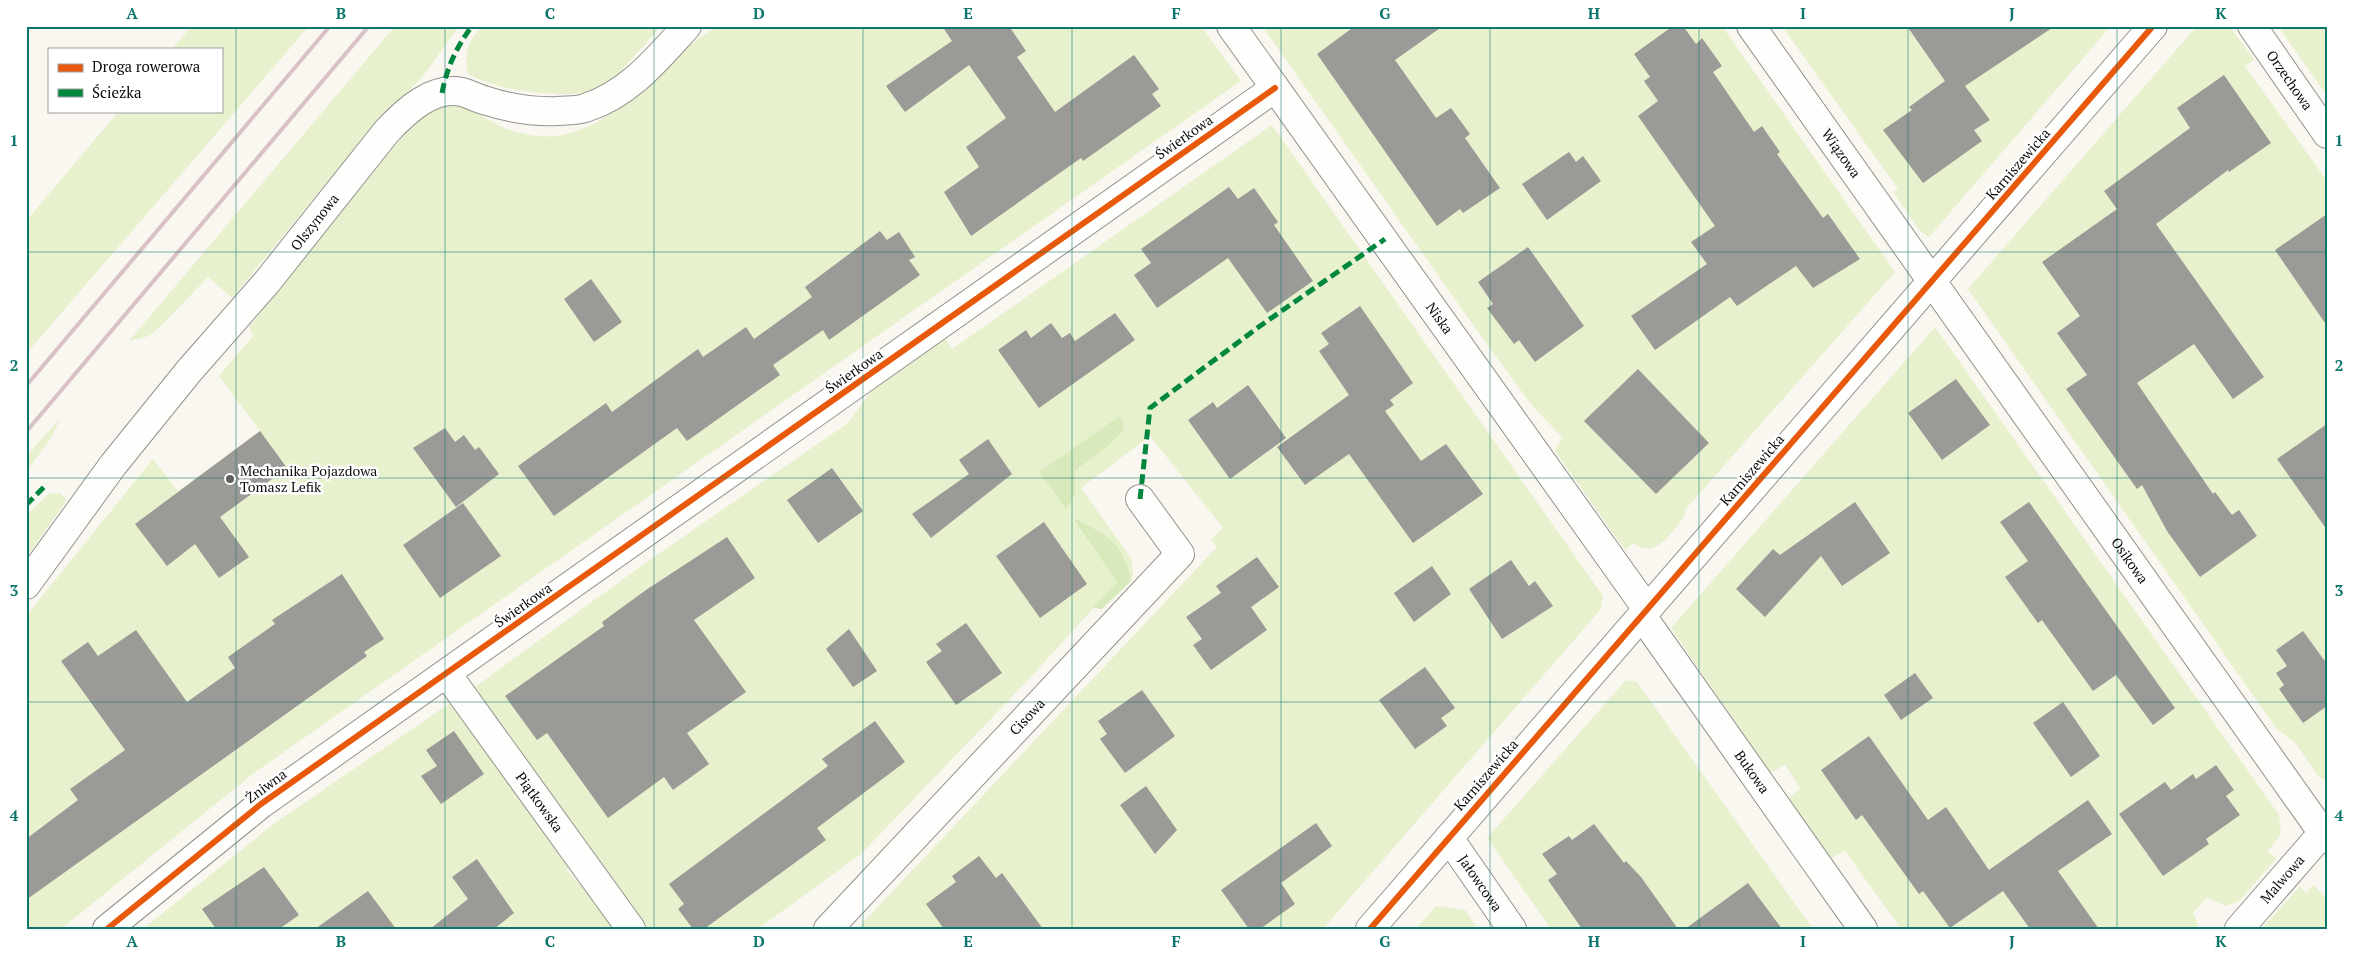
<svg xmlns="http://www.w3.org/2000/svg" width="2353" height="955" viewBox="0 0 2353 955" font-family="'PT Serif',serif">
  <rect width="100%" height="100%" fill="#faf7f0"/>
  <!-- green -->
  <g fill="#e7f1cd" fill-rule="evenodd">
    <path d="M 192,26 L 309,26 L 26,354 L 26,221 L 119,111 L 221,111 L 221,49 L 172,49 Z"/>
    <path d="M 395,26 L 459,26 L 424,75 L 365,136 L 232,298 L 208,277 L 164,323 L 149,336 L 129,341 Z"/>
    <path d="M 483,26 L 661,26 C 649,40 637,53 625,66 C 620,72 615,79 609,84 C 581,104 496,91 468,74 C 464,53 467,41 483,26 Z"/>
    <path d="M 719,26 L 1201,26 L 1241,81 L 254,773 L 61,929 L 26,929 L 26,616 L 153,459 L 178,491 L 260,431 L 219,376 L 253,336 L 249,327 L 413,123 C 424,115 437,106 451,106 C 470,105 484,118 500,126 C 524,137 549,140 574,132 C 630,115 667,53 719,26 Z"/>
    <path d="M 1262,26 L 1722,26 L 1895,272 L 1684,511 L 1685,515 C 1672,532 1657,560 1633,543 L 1625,550 L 1555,451 L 1562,437 L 1534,408 L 1483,339 Z"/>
    <path d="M 1782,26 L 2111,26 L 1929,237 L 1921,232 L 1893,192 L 1898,189 Z"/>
    <path d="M 2197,26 L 2229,26 L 2231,28 L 2254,60 L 2245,66 L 2327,181 L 2327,779 L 2323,779 L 2318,776 L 2296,744 L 2276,728 L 1968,289 Z"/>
    <path d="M 2278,26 L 2327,26 L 2327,96 Z"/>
    <path d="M 1272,125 L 1603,596 L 1601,609 L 1323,929 L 857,929 L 1217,547 L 1211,540 L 1223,528 L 1150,436 L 1081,488 L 1131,558 L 1133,575 L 1131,581 C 1129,566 1121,546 1107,537 C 1099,530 1089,527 1081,520 L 1074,521 L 1117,582 L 1030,678 L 861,854 L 758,929 L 643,929 L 472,689 L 651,559 L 848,423 L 928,312 L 952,349 ZM 1120,417 L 1091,457 L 1074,472 L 1039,472 Z"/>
    <path d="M 1935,327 L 2279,815 L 2281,834 L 2268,851 L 2276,859 L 2239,901 L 2226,906 L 2206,898 L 2193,913 L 2198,924 L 2197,929 L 1901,929 L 1845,851 L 1830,859 L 1789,798 L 1800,788 L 1785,765 L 1770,773 L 1671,628 Z"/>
    <path d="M 60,419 L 51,438 L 26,472 L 26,456 Z"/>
    <path d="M 60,493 L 67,500 L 26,558 L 26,515 L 49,494 Z"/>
    <path d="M 1626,680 L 1637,682 L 1813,929 L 1551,929 L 1487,838 Z"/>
    <path d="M 453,701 L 572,866 L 567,870 L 588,894 L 596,898 L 617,929 L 143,929 L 275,823 Z"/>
    <path d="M 2314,885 L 2327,899 L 2327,929 L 2262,929 L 2300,886 L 2306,893 Z"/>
    <path d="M 1436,906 L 1465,910 L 1478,929 L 1416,929 Z"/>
  </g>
  <!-- forest -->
  <g fill="#d8e9bb">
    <path d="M 1120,416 L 1124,428 C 1112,447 1091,457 1074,472 C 1076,488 1077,496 1066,509 L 1039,472 Z"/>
    <path d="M 1074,520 L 1080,520 C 1089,527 1099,530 1107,537 C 1121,546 1129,566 1131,581 L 1102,609 L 1093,608 L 1117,582 Z"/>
  </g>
  <!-- building -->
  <g fill="#9c9a96">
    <path d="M 942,26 L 1009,26 L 1026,51 L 1017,57 L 1055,112 L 1134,55 L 1159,89 L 1152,94 L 1161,106 L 1083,161 L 1081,158 L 971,236 L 944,192 L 979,167 L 966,147 L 1006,118 L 969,65 L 905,112 L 886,86 L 952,41 Z"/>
    <path d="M 1355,26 L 1443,26 L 1395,60 L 1436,118 L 1451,108 L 1470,134 L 1465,138 L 1500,188 L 1463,213 L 1460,209 L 1437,226 L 1317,54 Z"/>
    <path d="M 1673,26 L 1683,26 L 1696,44 L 1702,38 L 1722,66 L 1713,72 L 1754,132 L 1762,126 L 1780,152 L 1777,154 L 1823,218 L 1828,214 L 1860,259 L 1813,288 L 1796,266 L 1737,306 L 1730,297 L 1655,350 L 1631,316 L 1707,264 L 1691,242 L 1715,226 L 1638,116 L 1658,101 L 1644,81 L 1650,77 L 1634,54 Z"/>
    <path d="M 1907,26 L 2055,26 L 1965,86 L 1990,120 L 1974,130 L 1982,141 L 1923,183 L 1883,130 L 1912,110 L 1909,107 L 1945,81 Z"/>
    <path d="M 2224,75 L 2271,143 L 2229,172 L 2228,170 L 2156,224 L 2264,377 L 2233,399 L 2194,344 L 2137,383 L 2213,494 L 2215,492 L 2232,515 L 2239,510 L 2257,536 L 2200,577 L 2167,531 L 2142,485 L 2137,489 L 2066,389 L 2087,375 L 2057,333 L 2080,316 L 2042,262 L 2117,209 L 2104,191 L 2190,128 L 2177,108 Z"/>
    <path d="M 1569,152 L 1576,162 L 1583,156 L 1601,181 L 1547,220 L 1522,184 Z"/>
    <path d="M 1229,187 L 1238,199 L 1254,188 L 1278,222 L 1274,225 L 1313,281 L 1267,313 L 1228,258 L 1157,308 L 1134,275 L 1151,263 L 1141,249 Z"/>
    <path d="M 2327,214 L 2327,326 L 2275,250 Z"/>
    <path d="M 880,231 L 887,240 L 899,232 L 915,257 L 909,260 L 920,275 L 829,340 L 823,330 L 773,365 L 780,375 L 687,441 L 677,428 L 554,516 L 518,466 L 606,403 L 612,412 L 698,349 L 703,357 L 746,327 L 754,339 L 812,297 L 805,287 Z"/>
    <path d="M 1528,247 L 1584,326 L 1535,362 L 1519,340 L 1514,344 L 1487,308 L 1493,304 L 1478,282 Z"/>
    <path d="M 591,279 L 622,322 L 594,342 L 564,299 Z"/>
    <path d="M 1360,306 L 1413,383 L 1390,400 L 1394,405 L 1385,411 L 1421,461 L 1446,444 L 1483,494 L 1413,543 L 1349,454 L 1305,485 L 1277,447 L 1349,395 L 1319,351 L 1329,344 L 1321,333 Z"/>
    <path d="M 1115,313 L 1135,340 L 1039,408 L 998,350 L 1026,330 L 1031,338 L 1051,323 L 1062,338 L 1070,333 L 1075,341 Z"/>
    <path d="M 1638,369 L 1709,443 L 1656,494 L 1584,421 Z"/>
    <path d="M 1956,379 L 1990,425 L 1942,460 L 1908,413 Z"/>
    <path d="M 1248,385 L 1286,438 L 1230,479 L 1188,420 L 1213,402 L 1217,408 Z"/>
    <path d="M 2327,424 L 2327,530 L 2277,459 Z"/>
    <path d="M 445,428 L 455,442 L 464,435 L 475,450 L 479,447 L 499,474 L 456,507 L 413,448 Z"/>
    <path d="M 260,431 L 287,468 L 220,517 L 249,557 L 219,578 L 195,544 L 167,566 L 135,524 Z"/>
    <path d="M 988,439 L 1012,474 L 931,538 L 912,514 L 969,474 L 959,460 Z"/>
    <path d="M 832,468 L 863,511 L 818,543 L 787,500 Z"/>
    <path d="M 1855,502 L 1890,553 L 1842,586 L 1821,556 L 1765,617 L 1736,589 L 1773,549 L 1780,555 Z"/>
    <path d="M 2029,502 L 2175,708 L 2153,725 L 2116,675 L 2093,691 L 2042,620 L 2038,623 L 2005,577 L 2028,561 L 2000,522 Z"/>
    <path d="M 463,503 L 501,556 L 440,598 L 403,545 Z"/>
    <path d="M 1044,522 L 1087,584 L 1040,618 L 996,556 Z"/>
    <path d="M 727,537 L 755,578 L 694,620 L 746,692 L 687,733 L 709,764 L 673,790 L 664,777 L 608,818 L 547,733 L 537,740 L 505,696 L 604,626 L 602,622 L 646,590 Z"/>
    <path d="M 1257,557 L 1279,587 L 1251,607 L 1267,630 L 1211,670 L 1193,645 L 1202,639 L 1186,617 L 1221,593 L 1216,586 Z"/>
    <path d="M 1511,560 L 1529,586 L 1535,581 L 1553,606 L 1502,639 L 1469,589 Z"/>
    <path d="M 1432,566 L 1451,594 L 1414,622 L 1394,593 Z"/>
    <path d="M 342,574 L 384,639 L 364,652 L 367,656 L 26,900 L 26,839 L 78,800 L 70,789 L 125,750 L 61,661 L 88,642 L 98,656 L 136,630 L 187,702 L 235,668 L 228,657 L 275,624 L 272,620 Z"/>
    <path d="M 966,623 L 1002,673 L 956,705 L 926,662 L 942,651 L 936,644 Z"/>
    <path d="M 849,629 L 877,671 L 853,687 L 826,649 Z"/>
    <path d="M 2303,631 L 2327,664 L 2327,706 L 2303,723 L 2279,689 L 2284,685 L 2276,673 L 2287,666 L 2276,650 Z"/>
    <path d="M 1425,667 L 1455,708 L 1441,718 L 1447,726 L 1415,749 L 1379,700 Z"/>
    <path d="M 1915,673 L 1933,698 L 1901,720 L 1884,695 Z"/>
    <path d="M 1142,690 L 1175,736 L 1125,773 L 1100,739 L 1107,734 L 1098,721 Z"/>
    <path d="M 2063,702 L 2100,756 L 2071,777 L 2033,723 Z"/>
    <path d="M 875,721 L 905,762 L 817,828 L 826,840 L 704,929 L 693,929 L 678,909 L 684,904 L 669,884 L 828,766 L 822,759 Z"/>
    <path d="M 454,731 L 484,774 L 441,804 L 421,776 L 437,766 L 426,750 Z"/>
    <path d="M 1869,736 L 1928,820 L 1946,807 L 1989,870 L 2088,800 L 2112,834 L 2058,871 L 2099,929 L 2030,929 L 2003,891 L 1950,928 L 1923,891 L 1919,894 L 1862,815 L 1856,820 L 1821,770 Z"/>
    <path d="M 2216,765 L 2234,790 L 2226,796 L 2240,815 L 2206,839 L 2209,844 L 2163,876 L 2119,814 L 2165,782 L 2171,790 L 2193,774 L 2196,779 Z"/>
    <path d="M 1146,786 L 1177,830 L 1155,854 L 1120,805 Z"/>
    <path d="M 1316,823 L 1332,846 L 1281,883 L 1295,904 L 1260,929 L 1249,929 L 1221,890 Z"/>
    <path d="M 1594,824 L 1624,863 L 1626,861 L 1641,877 L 1678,929 L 1582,929 L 1548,880 L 1557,874 L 1542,854 L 1569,836 L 1572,840 Z"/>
    <path d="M 979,856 L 996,878 L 1002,873 L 1043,929 L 944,929 L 926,904 L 956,882 L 952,876 Z"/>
    <path d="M 477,859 L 514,913 L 494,929 L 430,929 L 468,899 L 452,877 Z"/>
    <path d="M 264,867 L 299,915 L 279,929 L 216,929 L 202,909 Z"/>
    <path d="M 1748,883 L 1782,929 L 1685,929 Z"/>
    <path d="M 368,891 L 396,929 L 315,929 Z"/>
  </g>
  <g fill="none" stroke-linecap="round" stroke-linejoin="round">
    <defs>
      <g id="minor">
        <path id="s1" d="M 1231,26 L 1647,609"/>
        <path id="s2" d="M 1751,26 L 2327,839"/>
        <path id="s3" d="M 2252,26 L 2327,134"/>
        <path id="s4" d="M 26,585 L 113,465 L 189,371 L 267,282 L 387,131 C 406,111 432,86 462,92 C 470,94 478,99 487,101 C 509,108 535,112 558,111 C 567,110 577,111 585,108 C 628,95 658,58 687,26"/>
        <path id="s5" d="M 1642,616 L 1863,929"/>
        <path id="s6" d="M 447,674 L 631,929"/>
        <path id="s7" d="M 1449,838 L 1512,929"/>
        <path d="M 107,929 L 261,804 L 1275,88"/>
        <path id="s8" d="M 828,929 L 1180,554 L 1140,499"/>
        <path id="s9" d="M 2239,929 L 2327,828"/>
      </g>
      <path id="tertiary" d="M 1370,929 L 2153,26"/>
    </defs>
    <!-- minor casing -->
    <use href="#minor" stroke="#93928f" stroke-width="30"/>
    <!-- tertiary casing -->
    <use href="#tertiary" stroke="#93928f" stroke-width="30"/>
    <!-- minor -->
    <use href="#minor" stroke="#fefefd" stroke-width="28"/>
    <!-- tertiary -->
    <use href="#tertiary" stroke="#fefefd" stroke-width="28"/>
    <!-- rail -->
    <g stroke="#d8c2c6" stroke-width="4">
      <path d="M 26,386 L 330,26"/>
      <path d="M 26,432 L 369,26"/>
    </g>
    <!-- quiet -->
    <g stroke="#00873e" stroke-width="5" stroke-dasharray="10 5" stroke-linecap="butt">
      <path d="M 442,93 C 447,67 456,48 472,26"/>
      <path d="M 1140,499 L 1150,408 L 1260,326 L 1385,239"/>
      <path d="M 26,505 L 45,486"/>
    </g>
    <defs>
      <g id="cycleway">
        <path d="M 107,929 L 261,804 L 1275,88"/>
        <path d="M 1370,929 L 2153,26"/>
      </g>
    </defs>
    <!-- cycleway casing -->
    <use href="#cycleway" stroke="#fff" stroke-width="9"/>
    <!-- cycleway -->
    <use href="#cycleway" stroke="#e8590c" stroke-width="6"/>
  </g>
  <!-- grid -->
  <path fill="none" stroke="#0f766e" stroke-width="1" stroke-opacity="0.55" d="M 236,26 L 236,929M 445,26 L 445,929M 654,26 L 654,929M 863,26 L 863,929M 1072,26 L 1072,929M 1281,26 L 1281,929M 1490,26 L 1490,929M 1699,26 L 1699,929M 1908,26 L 1908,929M 2117,26 L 2117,929M 26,252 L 2327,252M 26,478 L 2327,478M 26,702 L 2327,702"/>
  <!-- markers -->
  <circle fill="#5f5e5c" stroke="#fff" stroke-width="2" cx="230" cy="479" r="5"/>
  <g text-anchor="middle" stroke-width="5" stroke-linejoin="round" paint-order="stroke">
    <!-- street labels -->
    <g font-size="14" fill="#0c0c0c" stroke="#fff">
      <text dy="5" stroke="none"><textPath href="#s3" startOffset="66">Orzechowa</textPath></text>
      <text transform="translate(1184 137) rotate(-35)" y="5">Świerkowa</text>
      <text dy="5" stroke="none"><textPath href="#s2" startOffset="156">Wiązowa</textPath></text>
      <text transform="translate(2018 164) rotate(-49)" y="5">Karniszewicka</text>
      <text dy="5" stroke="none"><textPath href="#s4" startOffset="464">Olszynowa</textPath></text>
      <text dy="5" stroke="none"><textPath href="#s1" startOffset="359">Niska</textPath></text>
      <text transform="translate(854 371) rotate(-35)" y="5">Świerkowa</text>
      <text transform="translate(1752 470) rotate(-49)" y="5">Karniszewicka</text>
      <text dy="5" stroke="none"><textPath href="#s2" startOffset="655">Osikowa</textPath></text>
      <text transform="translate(523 605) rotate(-35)" y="5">Świerkowa</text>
      <text dy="5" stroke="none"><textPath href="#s8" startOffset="291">Cisowa</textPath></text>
      <text dy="5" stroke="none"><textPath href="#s5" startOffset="191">Bukowa</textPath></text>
      <text transform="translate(1486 775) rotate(-49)" y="5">Karniszewicka</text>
      <text transform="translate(266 786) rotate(-36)" y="5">Żniwna</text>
      <text dy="5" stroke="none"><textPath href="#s6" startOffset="158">Piątkowska</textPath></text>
      <text dy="5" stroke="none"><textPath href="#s9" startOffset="66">Malwowa</textPath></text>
      <text dy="5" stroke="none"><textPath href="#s7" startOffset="55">Jałowcowa</textPath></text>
    </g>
    <!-- poi labels -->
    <g font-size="14" fill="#0c0c0c" stroke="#fff" text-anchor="start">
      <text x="240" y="476">Mechanika Pojazdowa<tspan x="240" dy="16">Tomasz Lefik</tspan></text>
    </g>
  </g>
  <!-- border -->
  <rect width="2353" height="955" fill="none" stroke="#ffffff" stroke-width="55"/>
  <!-- legend -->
  <rect x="48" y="48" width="175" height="65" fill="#ffffff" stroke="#9e9e9e"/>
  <rect x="58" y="64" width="25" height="8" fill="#e8590c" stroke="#9e9e9e"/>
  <text x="92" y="72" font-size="15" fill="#0c0c0c">Droga rowerowa</text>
  <rect x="58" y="89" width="25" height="8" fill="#00873e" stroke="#9e9e9e"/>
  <text x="92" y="98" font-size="15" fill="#0c0c0c">Ścieżka</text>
  <rect x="28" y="28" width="2298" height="900" fill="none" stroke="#0f766e" stroke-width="2"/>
  <g font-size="16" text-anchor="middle" font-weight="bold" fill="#0f766e">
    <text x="132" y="19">A</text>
    <text x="341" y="19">B</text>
    <text x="550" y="19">C</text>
    <text x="759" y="19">D</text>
    <text x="968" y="19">E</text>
    <text x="1176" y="19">F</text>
    <text x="1385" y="19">G</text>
    <text x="1594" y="19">H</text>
    <text x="1803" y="19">I</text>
    <text x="2012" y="19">J</text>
    <text x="2221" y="19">K</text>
    <text x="14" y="146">1</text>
    <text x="2339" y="146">1</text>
    <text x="14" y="371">2</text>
    <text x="2339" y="371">2</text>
    <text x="14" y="596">3</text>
    <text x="2339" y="596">3</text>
    <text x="14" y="821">4</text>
    <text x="2339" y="821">4</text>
    <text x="132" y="947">A</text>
    <text x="341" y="947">B</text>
    <text x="550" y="947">C</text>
    <text x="759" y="947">D</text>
    <text x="968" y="947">E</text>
    <text x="1176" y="947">F</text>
    <text x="1385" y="947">G</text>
    <text x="1594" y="947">H</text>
    <text x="1803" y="947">I</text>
    <text x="2012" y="947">J</text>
    <text x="2221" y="947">K</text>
  </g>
</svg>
